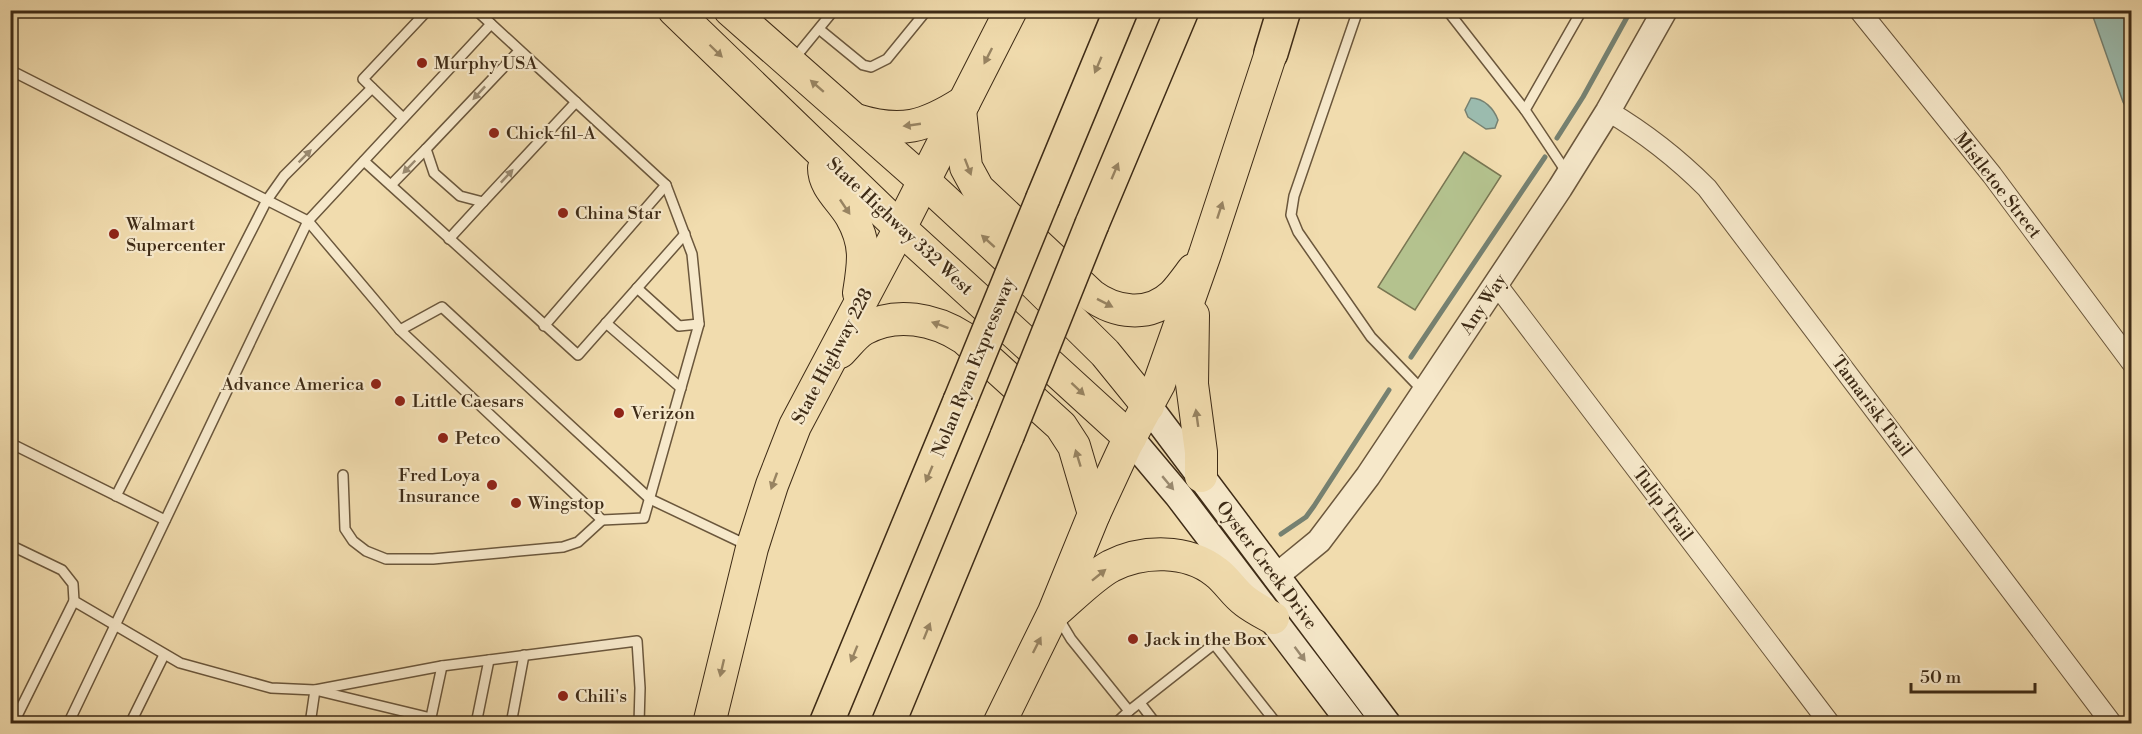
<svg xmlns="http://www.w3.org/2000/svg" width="2142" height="734" viewBox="0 0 2142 734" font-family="'Libre Bodoni',serif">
  <rect width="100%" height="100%" fill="#f1dcae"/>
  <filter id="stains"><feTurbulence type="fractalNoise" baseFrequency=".00333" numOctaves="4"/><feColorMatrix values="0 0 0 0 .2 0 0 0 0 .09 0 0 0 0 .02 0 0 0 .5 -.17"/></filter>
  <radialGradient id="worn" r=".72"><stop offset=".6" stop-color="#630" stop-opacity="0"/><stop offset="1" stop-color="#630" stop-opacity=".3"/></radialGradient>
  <!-- green -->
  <path fill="#b4c28e" stroke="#797652" stroke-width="1.5" d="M 1464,152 L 1501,176 L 1415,310 L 1378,287 Z"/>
  <!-- water -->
  <g fill="#9bbbae" stroke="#768171" stroke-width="1.5">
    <path d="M 2091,11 L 2131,11 L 2131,116 L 2123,102 Z"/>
    <path d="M 1471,98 C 1484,98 1494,109 1498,120 L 1495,128 L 1486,129 L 1468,117 L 1465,110 Z"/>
  </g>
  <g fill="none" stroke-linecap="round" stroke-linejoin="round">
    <!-- stream -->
    <g stroke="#768171" stroke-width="5">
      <path d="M 1557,138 L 1583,97 L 1631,10"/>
      <path d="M 1411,357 L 1545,157"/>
      <path d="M 1281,534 L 1306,517 L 1314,506 L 1389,390"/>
    </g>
    <defs>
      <g id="service">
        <path d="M 1358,10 L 1294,196 L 1291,215 L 1298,232 L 1371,337 L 1424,392"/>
        <path d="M 1447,10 L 1525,110 L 1567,173"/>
        <path d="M 819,29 L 863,65 L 871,67 L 887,59 L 927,10"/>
        <path d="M 519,51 L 426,149 L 434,173 L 460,196 L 483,202 L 576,102"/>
        <path d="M 794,59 L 834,10"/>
        <path d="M 10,70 L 308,221 L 400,330 L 602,520 L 644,518 L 699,324 L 692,254 L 666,185 L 476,10"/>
        <path d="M 1525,110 L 1582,10"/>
        <path d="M 403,118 L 363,79 L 428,10"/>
        <path d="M 364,161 L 578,355 L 685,234"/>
        <path d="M 391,185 L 426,149"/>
        <path d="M 449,239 L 483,202"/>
        <path d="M 637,288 L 679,326 L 699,324"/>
        <path d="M 606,323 L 681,388"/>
        <path d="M 544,326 L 666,185"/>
        <path d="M 400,330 L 442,307 L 650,499 L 749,546"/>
        <path d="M 10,443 L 165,520"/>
        <path d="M 343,475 L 345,529 L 353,541 L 366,551 L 386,559 L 433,559 L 563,547 L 578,542 L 602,520"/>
        <path d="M 116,496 L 267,200 L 284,176 L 372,88"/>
        <path d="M 10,545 L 62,570 L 73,584 L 74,601 L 180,663 L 271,688 L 315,690 L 442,666 L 637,641 L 640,688 L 639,724"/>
        <path d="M 1059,619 L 1071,639 L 1129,711 L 1214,644 L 1277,724"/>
        <path d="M 1140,703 L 1156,724"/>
        <path d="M 430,722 L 442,666"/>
        <path d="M 13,724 L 74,601"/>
        <path d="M 68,724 L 308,221 L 491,24"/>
        <path d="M 130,724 L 164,655"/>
        <path d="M 310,724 L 315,690 L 431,718"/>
        <path d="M 476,724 L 489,660"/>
        <path d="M 511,724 L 524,655"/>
        <path d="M 1115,724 L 1129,711"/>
      </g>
      <g id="minor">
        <path d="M 1859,10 L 1992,175 L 2132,363"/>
        <path d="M 1608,111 C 1645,133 1677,158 1707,188 L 2112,724"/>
        <path d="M 1497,285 L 1830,724"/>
      </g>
      <path id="tertiary" d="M 1275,577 L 1319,541 L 1368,476 L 1560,188 L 1608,111 L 1665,10"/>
      <g id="secondary">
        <path d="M 1148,406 L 1387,724"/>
        <path d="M 1130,438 L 1178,495 L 1352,724"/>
      </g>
      <g id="primary">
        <path d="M 674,10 L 900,228 L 1130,438"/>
        <path d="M 730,10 L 924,181 L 1031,280 L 1105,353 L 1148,406"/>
        <path d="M 960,110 L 966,167 L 978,189 L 1091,295 C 1115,313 1149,318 1173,295 C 1180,288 1187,278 1193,270"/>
        <path d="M 856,120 C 901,134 925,127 964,102"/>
        <path d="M 824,168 C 824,187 842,200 851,216 C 867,244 864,262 859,293"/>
        <path d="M 1193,315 L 1192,384 L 1201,452 L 1201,476"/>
        <path d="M 840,352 C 848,344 855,334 864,329 C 896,311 935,319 964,338 L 1061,426 L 1074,446 L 1094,514"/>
        <path d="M 1057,610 C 1072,597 1094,575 1111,566 C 1143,550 1187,549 1216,572 C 1227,580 1234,593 1245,601 C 1254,608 1264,613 1273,618"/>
        <path d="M 709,724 L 752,548 L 772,485 L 795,426 L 900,228 L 1011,10"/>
        <path d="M 999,724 L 1054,612 L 1094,514 L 1125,447 L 1159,384 L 1205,254 L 1271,53"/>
      </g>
      <g id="motorway">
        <path d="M 1271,53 L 1284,10"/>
        <path d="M 1043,198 L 1121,10"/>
        <path d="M 1092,224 L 1182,10"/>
        <path d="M 826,724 L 960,401"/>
        <path d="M 888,724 L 1007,436"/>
      </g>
    </defs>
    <!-- service casing -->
    <use href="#service" stroke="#6b573c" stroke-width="12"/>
    <!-- minor casing -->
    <use href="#minor" stroke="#6b573c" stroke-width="22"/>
    <!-- tertiary casing -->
    <use href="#tertiary" stroke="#6b573c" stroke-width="27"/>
    <!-- secondary casing -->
    <use href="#secondary" stroke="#3e2b16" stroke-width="30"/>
    <!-- primary casing -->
    <use href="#primary" stroke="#3e2b16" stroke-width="34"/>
    <!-- motorway casing -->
    <use href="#motorway" stroke="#3e2b16" stroke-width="36"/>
    <!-- service -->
    <use href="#service" stroke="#f6e8ca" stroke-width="9"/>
    <!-- minor -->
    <use href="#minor" stroke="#f6e8ca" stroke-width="20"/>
    <!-- tertiary -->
    <use href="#tertiary" stroke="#f6e8ca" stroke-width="24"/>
    <!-- secondary -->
    <use href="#secondary" stroke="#f6e8ca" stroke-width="27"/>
    <!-- primary -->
    <use href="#primary" stroke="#f1dcae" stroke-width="32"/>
    <!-- motorway -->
    <use href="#motorway" stroke="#f1dcae" stroke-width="33"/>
    <defs>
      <g id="motorway-bridge">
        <path d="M 960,401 L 1043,198"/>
        <path d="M 1007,436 L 1092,224"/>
      </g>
    </defs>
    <!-- motorway-bridge casing -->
    <use href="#motorway-bridge" stroke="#3e2b16" stroke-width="36" stroke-linecap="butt"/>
    <!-- motorway-bridge -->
    <use href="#motorway-bridge" stroke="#f1dcae" stroke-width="33"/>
  </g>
  <!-- one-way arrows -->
  <defs><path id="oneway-solid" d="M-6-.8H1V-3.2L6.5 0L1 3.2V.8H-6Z" transform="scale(1.5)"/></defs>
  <g fill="#988462">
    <use href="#oneway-solid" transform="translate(716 51) rotate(44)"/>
    <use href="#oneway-solid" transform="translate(988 56) rotate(117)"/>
    <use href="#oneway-solid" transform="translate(1098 65) rotate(113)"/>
    <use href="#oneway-solid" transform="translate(817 86) rotate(-139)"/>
    <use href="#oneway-solid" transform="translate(912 125) rotate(172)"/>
    <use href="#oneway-solid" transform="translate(968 167) rotate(69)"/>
    <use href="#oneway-solid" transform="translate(1115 171) rotate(-67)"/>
    <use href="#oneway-solid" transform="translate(845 207) rotate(56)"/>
    <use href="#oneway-solid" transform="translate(1220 210) rotate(-72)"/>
    <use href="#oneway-solid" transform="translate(988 241) rotate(-138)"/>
    <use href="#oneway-solid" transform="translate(1105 303) rotate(27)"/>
    <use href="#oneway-solid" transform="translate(940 325) rotate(-160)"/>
    <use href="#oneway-solid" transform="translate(1078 389) rotate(43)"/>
    <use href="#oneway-solid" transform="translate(1197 418) rotate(-98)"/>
    <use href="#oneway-solid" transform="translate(1078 458) rotate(-107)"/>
    <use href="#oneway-solid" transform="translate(929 474) rotate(113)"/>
    <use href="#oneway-solid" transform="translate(774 481) rotate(110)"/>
    <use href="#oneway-solid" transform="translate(1099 575) rotate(-39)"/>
    <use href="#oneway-solid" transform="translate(927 631) rotate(-68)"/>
    <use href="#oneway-solid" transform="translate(1037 645) rotate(-63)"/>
    <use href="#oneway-solid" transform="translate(854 654) rotate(112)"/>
    <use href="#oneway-solid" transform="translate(722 668) rotate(103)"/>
  </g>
  <g fill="#9a8a70">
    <use href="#oneway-solid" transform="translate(479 93) rotate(133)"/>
    <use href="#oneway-solid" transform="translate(305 156) rotate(-45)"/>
    <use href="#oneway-solid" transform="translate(409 167) rotate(134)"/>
    <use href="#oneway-solid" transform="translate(507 176) rotate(-47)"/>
    <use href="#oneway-solid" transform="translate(1168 483) rotate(50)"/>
    <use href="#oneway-solid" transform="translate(1300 654) rotate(53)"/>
  </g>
  <!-- markers -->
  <g fill="#8f2418" stroke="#f6e8ca" stroke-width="2">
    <circle cx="422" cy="63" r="6"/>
    <circle cx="494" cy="133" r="6"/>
    <circle cx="563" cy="213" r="6"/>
    <circle cx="114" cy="234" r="6"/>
    <circle cx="376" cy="384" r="6"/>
    <circle cx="400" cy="401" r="6"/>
    <circle cx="619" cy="413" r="6"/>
    <circle cx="443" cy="438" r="6"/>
    <circle cx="492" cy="485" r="6"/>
    <circle cx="516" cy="503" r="6"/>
    <circle cx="1133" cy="639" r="6"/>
    <circle cx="563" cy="696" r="6"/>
  </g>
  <g text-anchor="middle" stroke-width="4.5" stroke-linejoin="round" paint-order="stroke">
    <!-- poi labels -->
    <g font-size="18" fill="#3e2b16" stroke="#f6e8ca" text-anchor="start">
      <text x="434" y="69">Murphy USA</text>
      <text x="506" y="139">Chick-fil-A</text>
      <text x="575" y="219">China Star</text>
      <text x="126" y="230">Walmart<tspan x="126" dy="21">Supercenter</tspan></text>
      <text x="364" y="390" text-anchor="end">Advance America</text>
      <text x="412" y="407">Little Caesars</text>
      <text x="631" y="419">Verizon</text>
      <text x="455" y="444">Petco</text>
      <text x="480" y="481" text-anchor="end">Fred Loya<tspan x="480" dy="21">Insurance</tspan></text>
      <text x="528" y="509">Wingstop</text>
      <text x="1145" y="645">Jack in the Box</text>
      <text x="575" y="702">Chili's</text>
    </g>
    <!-- street labels -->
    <g font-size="18" fill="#3e2b16" stroke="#f6e8ca">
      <text transform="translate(1998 185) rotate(52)" y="6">Mistletoe Street</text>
      <text transform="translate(900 226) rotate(43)" y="6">State Highway 332 West</text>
      <text transform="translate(1483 304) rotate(-56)" y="6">Any Way</text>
      <text transform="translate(832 356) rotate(-62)" y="6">State Highway 228</text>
      <text transform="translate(973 367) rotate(-68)" y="6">Nolan Ryan Expressway</text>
      <text transform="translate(1872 406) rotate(53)" y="6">Tamarisk Trail</text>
      <text transform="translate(1663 504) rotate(53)" y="6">Tulip Trail</text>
      <text transform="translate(1267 565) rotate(53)" y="6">Oyster Creek Drive</text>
    </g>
  </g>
  <!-- margin -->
  <rect width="2142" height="734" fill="none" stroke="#f1dcae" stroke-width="36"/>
  <rect x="12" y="12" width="2118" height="710" fill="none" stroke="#3e2b16" stroke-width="3"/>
  <rect x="18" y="18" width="2106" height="698" fill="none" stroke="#3e2b16" stroke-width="1.5"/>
  <!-- scale -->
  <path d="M1911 683v9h124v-9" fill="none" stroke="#3e2b16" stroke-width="3"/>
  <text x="1920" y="683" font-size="18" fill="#3e2b16" stroke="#f6e8ca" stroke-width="4.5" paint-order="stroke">50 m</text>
  <rect width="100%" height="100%" filter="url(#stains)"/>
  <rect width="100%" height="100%" fill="url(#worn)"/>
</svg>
